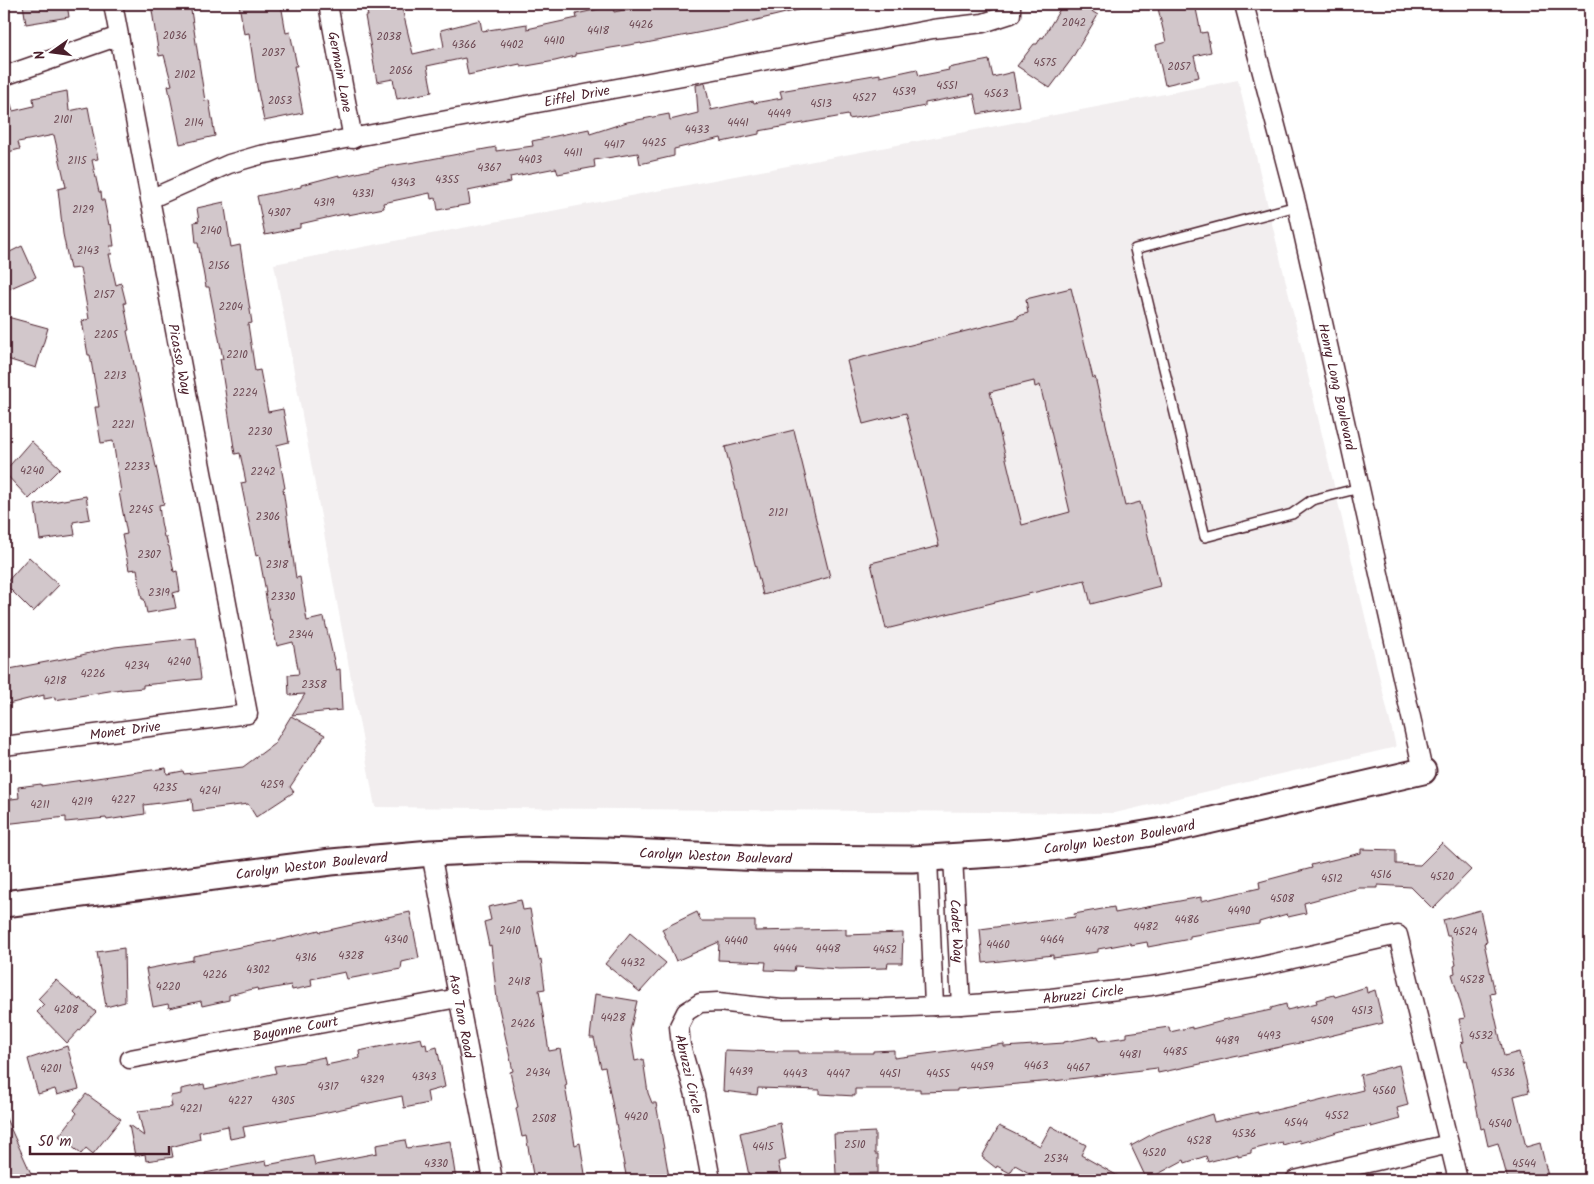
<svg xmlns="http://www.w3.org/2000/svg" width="1594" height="1184" viewBox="0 0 1594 1184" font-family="Kalam,sans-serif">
  <rect width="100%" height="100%" fill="#fff"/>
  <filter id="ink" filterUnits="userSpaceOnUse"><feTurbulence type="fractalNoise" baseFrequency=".02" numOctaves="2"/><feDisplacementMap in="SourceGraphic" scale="10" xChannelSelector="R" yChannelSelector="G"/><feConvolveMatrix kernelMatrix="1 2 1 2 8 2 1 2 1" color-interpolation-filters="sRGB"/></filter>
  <g filter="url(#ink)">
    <!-- built -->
    <path fill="#f2eeef" d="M 1238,80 L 1396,747 L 1115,813 L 375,807 L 274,264 Z"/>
    <!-- building -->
    <g fill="#d2c7cb" stroke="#4a1f2b" fill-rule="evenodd">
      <path d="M 23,4 L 67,4 L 69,17 L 26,24 Z"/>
      <path d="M 151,4 L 190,4 L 205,101 L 209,100 L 215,136 L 180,144 L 168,86 L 172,85 L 164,55 L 159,56 Z"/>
      <path d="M 239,4 L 281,4 L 286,33 L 290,32 L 297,66 L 294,66 L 303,113 L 264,121 L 257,87 L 249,33 L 244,34 Z"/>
      <path d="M 365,4 L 401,4 L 413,54 L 444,47 L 441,30 L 480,20 L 482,31 L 527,24 L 527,29 L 577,18 L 576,14 L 613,6 L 614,12 L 652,4 L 797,4 L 798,10 L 728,27 L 641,44 L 641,43 L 575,54 L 575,56 L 555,61 L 521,67 L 520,64 L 468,75 L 465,58 L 427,66 L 432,92 L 397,99 L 393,79 L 377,82 L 365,16 L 368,16 Z"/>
      <path d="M 1063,4 L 1080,4 L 1098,15 L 1071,60 L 1050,88 L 1017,66 L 1034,44 L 1037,44 L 1041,37 L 1043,38 Z"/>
      <path d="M 1157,4 L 1195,4 L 1201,33 L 1207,32 L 1211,52 L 1194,56 L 1199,77 L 1165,85 L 1156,45 L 1166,42 Z"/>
      <path d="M 989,60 L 993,77 L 1013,72 L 1019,106 L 978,114 L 974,94 L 925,103 L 925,106 L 890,113 L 889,112 L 849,119 L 848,115 L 759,131 L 759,134 L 722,142 L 721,138 L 674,149 L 674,156 L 640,164 L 638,153 L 594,160 L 595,167 L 558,174 L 556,168 L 510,177 L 511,182 L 468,191 L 470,204 L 438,210 L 436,198 L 431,199 L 430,193 L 383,203 L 384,208 L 348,215 L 348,213 L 300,224 L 300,228 L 265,235 L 257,196 L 301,187 L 301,185 L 339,175 L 339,177 L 383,167 L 415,162 L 496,147 L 496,151 L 533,146 L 532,141 L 589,129 L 590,134 L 627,122 L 669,114 L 670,120 L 698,113 L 696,85 L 705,83 L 711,110 L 753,101 L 754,103 L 782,98 L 780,91 L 880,74 L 880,77 L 917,69 L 919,76 L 949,70 L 948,68 Z"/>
      <path d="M 67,91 L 69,111 L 88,107 L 98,159 L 92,160 L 99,192 L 101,192 L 102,200 L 104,200 L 109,225 L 111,224 L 114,246 L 110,246 L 112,254 L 109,254 L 116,285 L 121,283 L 126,303 L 124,303 L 129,330 L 127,331 L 164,504 L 159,505 L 161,522 L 164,537 L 166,537 L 168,546 L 169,546 L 174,572 L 177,571 L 180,591 L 173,593 L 176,608 L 147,613 L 144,599 L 142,599 L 137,569 L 129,570 L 122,535 L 127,534 L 119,492 L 121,492 L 113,441 L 101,443 L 95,407 L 99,407 L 90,355 L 88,355 L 82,321 L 89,319 L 80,268 L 70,269 L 63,234 L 58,189 L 66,187 L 54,135 L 18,142 L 20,149 L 4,153 L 4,104 L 11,104 L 13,111 L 34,106 L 33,98 Z"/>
      <path d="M 224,202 L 231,247 L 240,245 L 252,323 L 248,324 L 255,371 L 260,370 L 268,412 L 283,409 L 289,442 L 277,445 L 285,488 L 283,489 L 296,578 L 300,577 L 307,621 L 324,617 L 336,670 L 340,669 L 342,710 L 292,715 L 305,694 L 289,695 L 288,675 L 299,674 L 293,642 L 277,646 L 271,619 L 270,620 L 265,592 L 266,592 L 259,555 L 256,556 L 241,483 L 246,482 L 240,453 L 235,454 L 220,359 L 223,359 L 209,287 L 206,287 L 198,243 L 196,243 L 194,222 L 199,221 L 197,208 Z"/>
      <path d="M 22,246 L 36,277 L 4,291 L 4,255 Z"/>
      <path d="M 1071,288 L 1093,378 L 1095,377 L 1125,506 L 1140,502 L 1160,586 L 1091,604 L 1085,580 L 886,629 L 871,563 L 939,546 L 906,413 L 863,424 L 847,361 L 1018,318 L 1018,316 L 1028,313 L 1026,299 ZM 1034,381 L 1035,387 L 1040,385 L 1070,512 L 1022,525 L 990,392 Z"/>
      <path d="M 4,316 L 48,328 L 36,368 L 4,358 Z"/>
      <path d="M 794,430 L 830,577 L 763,595 L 725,447 Z"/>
      <path d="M 31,441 L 60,468 L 29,499 L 4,472 Z"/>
      <path d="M 86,496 L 90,519 L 73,522 L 75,535 L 40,540 L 35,505 Z"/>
      <path d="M 29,557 L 59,585 L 33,612 L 5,584 Z"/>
      <path d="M 196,638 L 201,679 L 143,685 L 143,688 L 121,690 L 121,689 L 55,700 L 55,697 L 44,699 L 44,695 L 4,705 L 4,670 L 73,657 L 115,647 Z"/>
      <path d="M 291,716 L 325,735 L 290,787 L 294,792 L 256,817 L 248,804 L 193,811 L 192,799 L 144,805 L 145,814 L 107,820 L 106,818 L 66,822 L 66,817 L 4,824 L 4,800 L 19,798 L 18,787 L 41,784 L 41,786 L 166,768 L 167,774 L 183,771 L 184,774 L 243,767 L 274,744 Z"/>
      <path d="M 1442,843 L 1471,870 L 1433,909 L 1411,887 L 1378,885 L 1378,888 L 1359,888 L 1304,903 L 1306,913 L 1288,917 L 1287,914 L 1259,922 L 1259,924 L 1190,936 L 1190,939 L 1148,947 L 1147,942 L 1131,945 L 1130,943 L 1098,949 L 1098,952 L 1053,958 L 1053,955 L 983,963 L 980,929 L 1075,917 L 1074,914 L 1114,907 L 1115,913 L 1201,897 L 1201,901 L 1260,888 L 1259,882 L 1312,868 L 1311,865 L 1361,853 L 1361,849 L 1396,850 L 1396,864 L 1420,865 Z"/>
      <path d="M 521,900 L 523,910 L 530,909 L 539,960 L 541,959 L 545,989 L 539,990 L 549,1051 L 560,1049 L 567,1085 L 565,1086 L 575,1145 L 580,1143 L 586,1180 L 534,1180 L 526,1136 L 522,1137 L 516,1108 L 518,1107 L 510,1072 L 513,1071 L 497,999 L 491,945 L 489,946 L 484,922 L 491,920 L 488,907 Z"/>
      <path d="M 1480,910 L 1487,942 L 1484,943 L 1495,993 L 1490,994 L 1504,1056 L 1519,1052 L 1529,1092 L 1514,1096 L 1526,1147 L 1540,1143 L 1549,1180 L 1508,1180 L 1498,1143 L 1488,1146 L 1484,1128 L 1481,1129 L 1467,1060 L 1465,1061 L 1461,1043 L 1464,1042 L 1459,1019 L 1465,1018 L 1452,974 L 1455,973 L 1454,966 L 1456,965 L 1450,936 L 1447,936 L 1443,920 Z"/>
      <path d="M 410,912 L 419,958 L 402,962 L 401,969 L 347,979 L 345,972 L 311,979 L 312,986 L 292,990 L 291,985 L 258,991 L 257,988 L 229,995 L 229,1000 L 202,1006 L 201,1001 L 169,1008 L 168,1004 L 153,1007 L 146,969 L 193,960 L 193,956 L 283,939 L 319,930 L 320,932 Z"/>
      <path d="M 697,912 L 701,921 L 755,921 L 755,931 L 846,929 L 846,935 L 903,933 L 902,963 L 888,963 L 887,968 L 839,969 L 795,966 L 794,971 L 765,970 L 766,962 L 718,960 L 719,942 L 676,961 L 662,929 Z"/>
      <path d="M 630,933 L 666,963 L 640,992 L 605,964 Z"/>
      <path d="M 124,948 L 125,1002 L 106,1007 L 97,952 Z"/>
      <path d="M 56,980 L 79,1000 L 80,998 L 96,1012 L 67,1043 L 37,1012 L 44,1005 L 38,999 Z"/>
      <path d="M 1366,987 L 1367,993 L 1375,990 L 1383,1023 L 1309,1041 L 1158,1073 L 1157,1068 L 1054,1081 L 957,1089 L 957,1091 L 920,1092 L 920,1089 L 855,1089 L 855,1096 L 820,1094 L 820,1090 L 758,1088 L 757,1095 L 723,1091 L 725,1050 L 777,1052 L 777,1051 L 799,1051 L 799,1053 L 873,1053 L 873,1051 L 894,1050 L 894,1058 L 1004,1044 L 1004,1047 L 1064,1043 L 1064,1042 L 1098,1036 L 1099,1041 L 1127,1037 L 1127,1033 L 1169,1027 L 1170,1032 L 1192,1027 L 1192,1029 L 1223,1021 L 1223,1020 L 1271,1010 L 1271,1008 L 1286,1004 L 1287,1010 L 1317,1003 L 1316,1000 L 1334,995 L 1335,997 Z"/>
      <path d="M 595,994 L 637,1001 L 630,1031 L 635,1061 L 643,1059 L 648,1093 L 652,1103 L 656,1103 L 669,1177 L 650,1180 L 627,1180 L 605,1067 L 601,1068 L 594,1038 L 590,1038 Z"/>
      <path d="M 421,1038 L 423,1045 L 426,1044 L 427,1050 L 437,1047 L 445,1087 L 427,1092 L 429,1103 L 404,1108 L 402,1096 L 318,1114 L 243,1127 L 245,1136 L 230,1139 L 228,1126 L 199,1132 L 200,1139 L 171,1147 L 173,1157 L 146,1161 L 145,1154 L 135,1156 L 129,1125 L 144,1136 L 138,1111 L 172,1107 L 170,1096 L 181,1094 L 181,1089 L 204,1084 L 205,1089 L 276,1073 L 274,1066 L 304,1062 L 304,1061 L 324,1057 L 326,1065 L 360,1058 L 359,1051 Z"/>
      <path d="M 67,1046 L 79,1089 L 57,1095 L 55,1089 L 38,1094 L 28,1059 Z"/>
      <path d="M 1399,1065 L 1408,1105 L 1397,1108 L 1400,1119 L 1371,1127 L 1371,1125 L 1341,1131 L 1300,1143 L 1299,1140 L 1283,1145 L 1282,1142 L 1251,1150 L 1251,1153 L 1238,1156 L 1238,1154 L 1208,1162 L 1206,1156 L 1185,1163 L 1184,1160 L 1147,1180 L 1131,1146 L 1156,1132 L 1212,1114 L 1214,1122 L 1258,1112 L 1258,1114 L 1310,1102 L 1311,1103 L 1363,1090 L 1360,1075 Z"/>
      <path d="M 86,1094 L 121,1119 L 93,1154 L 86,1148 L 81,1154 L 59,1136 L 77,1113 L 74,1110 Z"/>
      <path d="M 4,1114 L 34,1180 L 4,1180 Z"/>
      <path d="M 780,1123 L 786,1160 L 778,1162 L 782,1180 L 750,1180 L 740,1133 Z"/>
      <path d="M 999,1126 L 1040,1146 L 1051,1126 L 1086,1145 L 1081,1155 L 1125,1180 L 1041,1180 L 1015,1165 L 1010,1173 L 997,1166 L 996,1168 L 982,1157 Z"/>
      <path d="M 875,1132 L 875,1154 L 878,1154 L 878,1173 L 836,1174 L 834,1134 Z"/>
      <path d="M 405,1140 L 407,1148 L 450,1141 L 456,1180 L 206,1180 L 205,1173 L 266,1161 L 267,1165 L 313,1156 L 315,1165 L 377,1153 L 376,1145 Z"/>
    </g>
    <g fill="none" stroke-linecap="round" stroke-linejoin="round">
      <defs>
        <path id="lane" d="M 1297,206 L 1135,249 L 1205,537 L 1292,514 L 1312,500 L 1360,488"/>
        <g id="street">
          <path id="s1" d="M 328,4 L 353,139"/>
          <path id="s2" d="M 1244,4 L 1297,206 L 1423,771"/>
          <path d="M 4,76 L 119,36"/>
          <path id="s3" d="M 150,199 L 229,164 L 260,155 L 933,29 L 983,23 L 1011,14 L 1011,4"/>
          <path id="s4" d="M 4,746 L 248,714 L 113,4"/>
          <path id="s5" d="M 431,853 L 493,1180"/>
          <path id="s6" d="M 953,857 L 961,1005"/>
          <path d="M 928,858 L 934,1006"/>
          <path id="s7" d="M 130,1059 L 458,998"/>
          <path id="s8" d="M 711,1180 L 695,1095 L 681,1046 L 679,1026 L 686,1012 L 700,1003 L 718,1002 L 781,1009 L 884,1008 L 961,1005 L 1051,998 L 1151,986 L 1249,969 L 1398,935 L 1458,1180"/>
          <path d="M 1295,1180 L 1449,1144"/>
        </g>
        <g id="secondary">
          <path id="s9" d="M 4,904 L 331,862 L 431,853 L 517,849 L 606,851 L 763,858 L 912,859 L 1010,853 L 1098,842 L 1169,830 L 1423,771"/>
        </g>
      </defs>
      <!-- lane casing -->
      <use href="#lane" stroke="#4a1f2b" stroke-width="12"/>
      <!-- street casing -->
      <use href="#street" stroke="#4a1f2b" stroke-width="21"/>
      <!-- secondary casing -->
      <use href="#secondary" stroke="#4a1f2b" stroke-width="29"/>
      <!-- lane -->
      <use href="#lane" stroke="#fff" stroke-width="9"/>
      <!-- street -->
      <use href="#street" stroke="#fff" stroke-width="18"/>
      <!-- secondary -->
      <use href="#secondary" stroke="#fff" stroke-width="25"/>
    </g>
  </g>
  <g text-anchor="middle" stroke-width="4" stroke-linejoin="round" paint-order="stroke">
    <!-- number labels -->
    <g font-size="11" fill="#6c4953">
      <text x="1074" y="26">2042</text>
      <text x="641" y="28">4426</text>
      <text x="598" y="34">4418</text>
      <text x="175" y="39">2036</text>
      <text x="389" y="40">2038</text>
      <text x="554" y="44">4410</text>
      <text x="464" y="48">4366</text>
      <text x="512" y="48">4402</text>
      <text x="273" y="56">2037</text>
      <text x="1045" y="66">4575</text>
      <text x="1179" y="70">2057</text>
      <text x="401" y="74">2056</text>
      <text x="185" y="78">2102</text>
      <text x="947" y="89">4551</text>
      <text x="904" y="95">4539</text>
      <text x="996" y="97">4563</text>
      <text x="864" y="101">4527</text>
      <text x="280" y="104">2053</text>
      <text x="821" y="107">4513</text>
      <text x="779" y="117">4449</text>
      <text x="63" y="123">2101</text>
      <text x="194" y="126">2114</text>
      <text x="738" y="126">4441</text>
      <text x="697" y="133">4433</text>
      <text x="654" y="146">4425</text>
      <text x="614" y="148">4417</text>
      <text x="573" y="156">4411</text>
      <text x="530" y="163">4403</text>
      <text x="77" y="164">2115</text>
      <text x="489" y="171">4367</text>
      <text x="447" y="183">4355</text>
      <text x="403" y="186">4343</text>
      <text x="363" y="197">4331</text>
      <text x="324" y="206">4319</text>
      <text x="83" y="213">2129</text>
      <text x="279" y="216">4307</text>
      <text x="211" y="234">2140</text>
      <text x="88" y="254">2143</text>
      <text x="219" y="269">2156</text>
      <text x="104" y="298">2157</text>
      <text x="231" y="310">2204</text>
      <text x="106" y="338">2205</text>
      <text x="237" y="358">2210</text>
      <text x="115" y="379">2213</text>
      <text x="245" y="396">2224</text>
      <text x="123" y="428">2221</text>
      <text x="260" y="435">2230</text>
      <text x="137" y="470">2233</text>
      <text x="32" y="474">4240</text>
      <text x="263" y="475">2242</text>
      <text x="141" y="513">2245</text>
      <text x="778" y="516">2121</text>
      <text x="268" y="520">2306</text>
      <text x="149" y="558">2307</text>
      <text x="277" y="568">2318</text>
      <text x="159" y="596">2319</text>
      <text x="283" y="600">2330</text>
      <text x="301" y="638">2344</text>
      <text x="179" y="665">4240</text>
      <text x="137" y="669">4234</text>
      <text x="93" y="677">4226</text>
      <text x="55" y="684">4218</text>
      <text x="314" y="688">2358</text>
      <text x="272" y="788">4259</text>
      <text x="165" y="791">4235</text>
      <text x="210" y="794">4241</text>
      <text x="123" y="803">4227</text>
      <text x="82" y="805">4219</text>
      <text x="40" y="808">4211</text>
      <text x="1381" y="878">4516</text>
      <text x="1442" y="880">4520</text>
      <text x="1332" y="882">4512</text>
      <text x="1282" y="902">4508</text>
      <text x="1239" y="914">4490</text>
      <text x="1187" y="923">4486</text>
      <text x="1146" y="930">4482</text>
      <text x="510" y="934">2410</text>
      <text x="1097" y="934">4478</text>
      <text x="1465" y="935">4524</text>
      <text x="396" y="943">4340</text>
      <text x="1052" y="943">4464</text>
      <text x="736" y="944">4440</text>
      <text x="998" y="948">4460</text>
      <text x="785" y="952">4444</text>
      <text x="828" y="952">4448</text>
      <text x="885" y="953">4452</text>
      <text x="351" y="959">4328</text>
      <text x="306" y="961">4316</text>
      <text x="633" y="966">4432</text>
      <text x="258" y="973">4302</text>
      <text x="215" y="978">4226</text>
      <text x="1472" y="983">4528</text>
      <text x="519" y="985">2418</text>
      <text x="168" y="990">4220</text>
      <text x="66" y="1013">4208</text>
      <text x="1362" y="1014">4513</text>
      <text x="613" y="1021">4428</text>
      <text x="1322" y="1024">4509</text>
      <text x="523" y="1027">2426</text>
      <text x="1269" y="1039">4493</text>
      <text x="1481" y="1039">4532</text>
      <text x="1227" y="1044">4489</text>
      <text x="1175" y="1055">4485</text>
      <text x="1130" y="1058">4481</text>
      <text x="1036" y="1069">4463</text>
      <text x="982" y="1070">4459</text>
      <text x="1078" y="1071">4467</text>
      <text x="51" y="1072">4201</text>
      <text x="741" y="1075">4439</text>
      <text x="538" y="1076">2434</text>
      <text x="1503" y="1076">4536</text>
      <text x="795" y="1077">4443</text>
      <text x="838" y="1077">4447</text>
      <text x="890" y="1077">4451</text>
      <text x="938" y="1077">4455</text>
      <text x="424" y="1080">4343</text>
      <text x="372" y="1083">4329</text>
      <text x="328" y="1090">4317</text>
      <text x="1384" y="1094">4560</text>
      <text x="240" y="1104">4227</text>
      <text x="283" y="1104">4305</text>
      <text x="191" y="1112">4221</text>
      <text x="1337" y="1119">4552</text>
      <text x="636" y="1120">4420</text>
      <text x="544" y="1122">2508</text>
      <text x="1296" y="1126">4544</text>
      <text x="1500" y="1127">4540</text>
      <text x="1244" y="1137">4536</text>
      <text x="1199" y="1144">4528</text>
      <text x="855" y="1148">2510</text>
      <text x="763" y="1150">4415</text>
      <text x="1154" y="1156">4520</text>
      <text x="1056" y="1162">2534</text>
      <text x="436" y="1167">4330</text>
      <text x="1524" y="1167">4544</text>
    </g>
    <!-- street labels -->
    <g font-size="14" fill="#4a1f2b" stroke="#fff">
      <text dy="5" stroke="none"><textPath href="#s1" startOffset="69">Germain Lane</textPath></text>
      <text dy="5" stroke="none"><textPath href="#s3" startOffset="441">Eiffel Drive</textPath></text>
      <text transform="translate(180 359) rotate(79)" y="5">Picasso Way</text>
      <text dy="5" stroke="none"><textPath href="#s2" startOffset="394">Henry Long Boulevard</textPath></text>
      <text dy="5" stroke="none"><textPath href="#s4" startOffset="122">Monet Drive</textPath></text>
      <text dy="5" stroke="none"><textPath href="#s9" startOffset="1120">Carolyn Weston Boulevard</textPath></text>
      <text dy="5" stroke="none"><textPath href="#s9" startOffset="715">Carolyn Weston Boulevard</textPath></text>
      <text dy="5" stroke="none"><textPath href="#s9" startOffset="310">Carolyn Weston Boulevard</textPath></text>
      <text dy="5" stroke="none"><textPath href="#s6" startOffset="74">Cadet Way</textPath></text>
      <text dy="5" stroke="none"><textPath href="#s8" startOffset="574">Abruzzi Circle</textPath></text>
      <text dy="5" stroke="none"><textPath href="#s5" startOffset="166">Aso Taro Road</textPath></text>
      <text dy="5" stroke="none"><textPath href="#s7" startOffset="168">Bayonne Court</textPath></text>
      <text transform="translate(689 1074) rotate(77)" y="5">Abruzzi Circle</text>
    </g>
  </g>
  <!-- margin -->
  <rect width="1594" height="1184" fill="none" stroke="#fff" stroke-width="20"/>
  <rect x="10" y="10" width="1574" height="1164" fill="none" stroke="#4a1f2b" stroke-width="2" filter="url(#ink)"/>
  <!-- north arrow -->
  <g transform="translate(52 52) rotate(256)" stroke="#ffffff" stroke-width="4" paint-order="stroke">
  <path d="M0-4L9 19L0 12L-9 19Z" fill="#4a1f2b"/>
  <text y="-8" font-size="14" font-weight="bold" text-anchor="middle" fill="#4a1f2b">N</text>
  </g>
  <!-- scale -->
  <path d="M30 1146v8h139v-8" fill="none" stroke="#4a1f2b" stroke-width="2.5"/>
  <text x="38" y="1146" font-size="15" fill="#4a1f2b" stroke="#ffffff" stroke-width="4" paint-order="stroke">50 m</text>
</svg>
